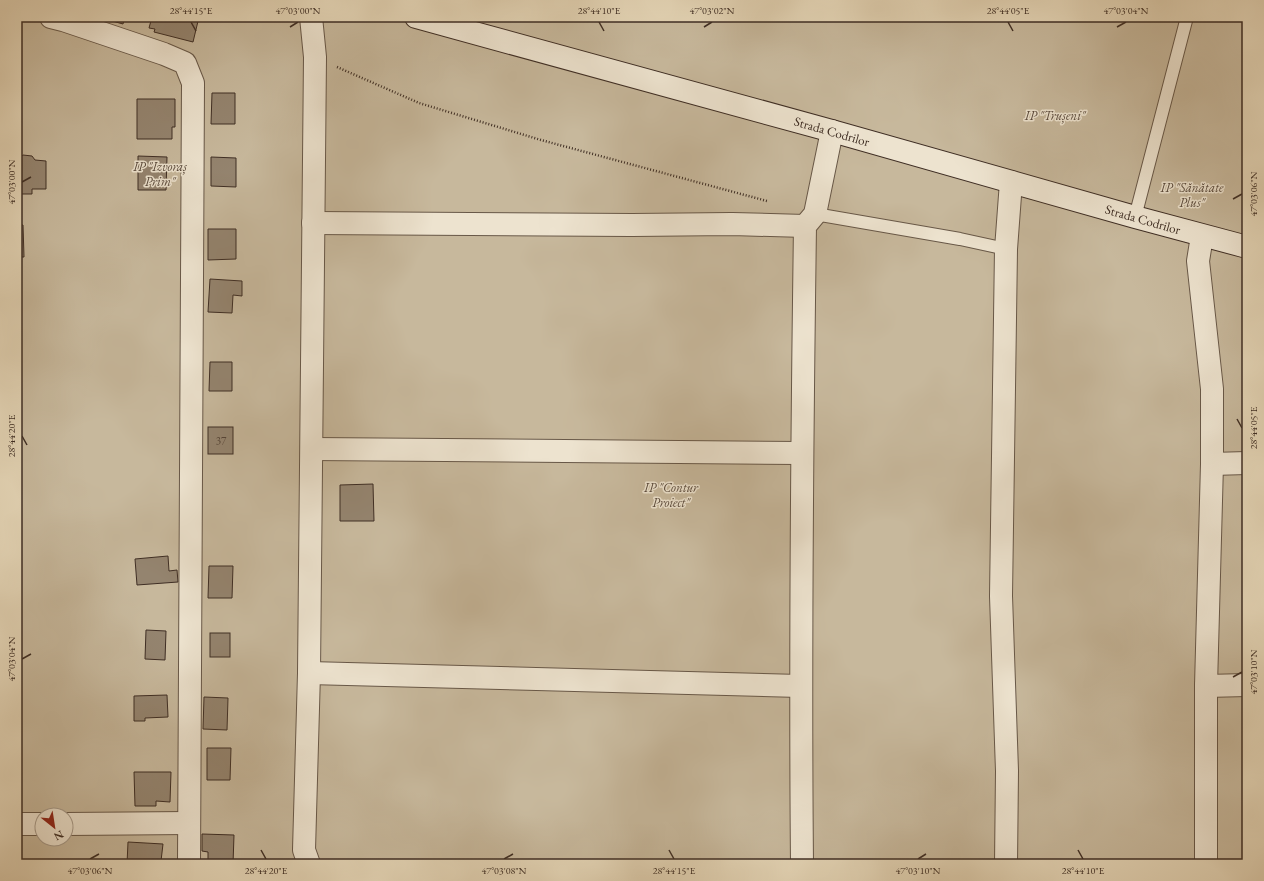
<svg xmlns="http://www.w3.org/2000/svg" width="1264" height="881" viewBox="0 0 1264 881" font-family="'EB Garamond',serif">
  <rect width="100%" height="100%" fill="#e3d4b5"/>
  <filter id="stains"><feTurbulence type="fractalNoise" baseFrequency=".005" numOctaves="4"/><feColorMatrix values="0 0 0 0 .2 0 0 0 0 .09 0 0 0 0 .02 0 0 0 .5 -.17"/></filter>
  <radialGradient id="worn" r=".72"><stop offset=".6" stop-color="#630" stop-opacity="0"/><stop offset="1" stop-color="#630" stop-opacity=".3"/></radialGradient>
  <!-- green -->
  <path fill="#c7b89c" stroke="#837360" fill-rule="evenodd" d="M 17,17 L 1247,17 L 1247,864 L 17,864 ZM 42,815 L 66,815 L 66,839 L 42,839 Z"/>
  <!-- building -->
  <g fill="#94846f" stroke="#3f2e24">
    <path d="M 98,17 L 125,17 L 123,24 Z"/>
    <path d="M 152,17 L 199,17 L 193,42 L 154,32 L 155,29 L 149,28 Z"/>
    <path d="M 212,93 L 235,93 L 235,124 L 211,124 Z"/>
    <path d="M 137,99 L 175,99 L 175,127 L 172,127 L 172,139 L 137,139 Z"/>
    <path d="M 23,155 L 32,156 L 35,160 L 46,161 L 46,189 L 32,189 L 32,194 L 20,194 L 20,190 L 17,190 L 17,158 L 19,158 Z"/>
    <path d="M 138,156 L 167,157 L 166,190 L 138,190 Z"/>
    <path d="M 211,157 L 236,158 L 236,187 L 211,186 Z"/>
    <path d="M 17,225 L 23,225 L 24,257 L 17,257 Z"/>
    <path d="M 208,229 L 236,229 L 236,259 L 208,260 Z"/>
    <path d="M 210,279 L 242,281 L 242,296 L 233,295 L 232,313 L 208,312 Z"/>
    <path d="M 210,362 L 232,362 L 232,391 L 209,391 Z"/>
    <rect x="208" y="427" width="25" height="27"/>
    <path d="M 373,484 L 374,521 L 340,521 L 340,485 Z"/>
    <path d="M 168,556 L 169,571 L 177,570 L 178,582 L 137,585 L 135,559 Z"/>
    <path d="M 209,566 L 233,566 L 232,598 L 208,598 Z"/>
    <path d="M 146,630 L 166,631 L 165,660 L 145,659 Z"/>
    <rect x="210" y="633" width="20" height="24"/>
    <path d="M 167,695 L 168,717 L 145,718 L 145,721 L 134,721 L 134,696 Z"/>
    <path d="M 204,697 L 228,698 L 227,730 L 203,729 Z"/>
    <path d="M 207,748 L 231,748 L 230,780 L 207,780 Z"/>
    <path d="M 134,772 L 171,772 L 170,802 L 156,801 L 156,806 L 135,806 Z"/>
    <path d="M 202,834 L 234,835 L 233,864 L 208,864 L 208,852 L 202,851 Z"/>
    <path d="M 128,842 L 163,844 L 161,861 L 154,861 L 154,864 L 127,864 Z"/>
  </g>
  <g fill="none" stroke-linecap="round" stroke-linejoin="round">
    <defs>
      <g id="lane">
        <path d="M 815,214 L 960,239 L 1006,249"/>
        <path d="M 1135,217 L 1187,17"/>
      </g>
      <g id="street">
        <path d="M 51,17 L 63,20 L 164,54 L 185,63 L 193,83 L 189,864"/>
        <path d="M 313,223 L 632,225 L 732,224 L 805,226"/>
        <path d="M 1202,236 L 1198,261 L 1212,389 L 1212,464 L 1206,686 L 1206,864"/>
        <path d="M 312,449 L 801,453"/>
        <path d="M 1212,464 L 1247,463"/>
        <path d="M 309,673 L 800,686"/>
        <path d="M 1206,686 L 1247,685"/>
        <path d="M 17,824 L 42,824"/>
        <path d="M 66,824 L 189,823"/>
        <path d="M 309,864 L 304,850 L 309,673 L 315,57 L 311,17"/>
        <path d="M 802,864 C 800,651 802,439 805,226 L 815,214 L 832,131"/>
        <path d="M 1006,864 L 1007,771 L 1001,596 L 1006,249 L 1011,182"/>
      </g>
      <path id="secondary" d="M 416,17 L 832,131 L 1135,217 L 1247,247"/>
    </defs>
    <!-- lane casing -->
    <use href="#lane" stroke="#685848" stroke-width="14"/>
    <!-- street casing -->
    <use href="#street" stroke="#685848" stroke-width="24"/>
    <!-- secondary casing -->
    <use href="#secondary" stroke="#3f2e24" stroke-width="24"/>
    <!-- path -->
    <path stroke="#3f2e24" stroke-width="2.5" stroke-dasharray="1 2" stroke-linecap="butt" d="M 337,67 L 419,103 L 541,140 L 767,201"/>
    <!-- lane -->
    <use href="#lane" stroke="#ede3cf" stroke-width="12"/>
    <!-- street -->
    <use href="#street" stroke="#ede3cf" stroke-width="22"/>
    <!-- secondary -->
    <use href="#secondary" stroke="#ede3cf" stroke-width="22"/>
  </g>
  <!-- ticks -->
  <path fill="none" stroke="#3f2e24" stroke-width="1.5" d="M 191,22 L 196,31M 599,22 L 604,31M 1008,22 L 1013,31M 290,27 L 298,22M 704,27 L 712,22M 1117,27 L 1126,22M 22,182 L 31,177M 1233,199 L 1242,194M 1237,419 L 1242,428M 22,436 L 27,445M 22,659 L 31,654M 1233,677 L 1242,672M 261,850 L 266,859M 669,850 L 674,859M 1078,850 L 1083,859M 90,859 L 99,854M 504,859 L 513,854M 918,859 L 926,854"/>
  <g text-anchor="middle" stroke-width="3" stroke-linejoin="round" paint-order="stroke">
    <!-- number labels -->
    <g font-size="11" fill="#544437">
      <text x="221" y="445">37</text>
    </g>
    <!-- park labels -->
    <g font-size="13" font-style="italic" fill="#5a4a3c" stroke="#ede3cf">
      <text x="1055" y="120">IP "Trușeni"</text>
      <text x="160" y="171">IP "Izvoraș<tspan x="160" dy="15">Prim"</tspan></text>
      <text x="1192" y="192">IP "Sănătate<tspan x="1192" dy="15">Plus"</tspan></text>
      <text x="671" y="492">IP "Contur<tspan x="671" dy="15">Proiect"</tspan></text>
    </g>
    <!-- street labels -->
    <g font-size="13" fill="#3f2e24" stroke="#ede3cf">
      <text transform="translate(832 131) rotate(16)" y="5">Strada Codrilor</text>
      <text transform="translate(1143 219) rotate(16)" y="5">Strada Codrilor</text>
    </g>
  </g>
  <!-- margin -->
  <rect width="1264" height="881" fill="none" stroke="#e3d4b5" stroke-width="44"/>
  <!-- north arrow -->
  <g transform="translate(54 827) rotate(150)"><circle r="19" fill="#ede3cf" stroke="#a79b8b"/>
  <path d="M0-3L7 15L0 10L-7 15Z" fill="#8f2418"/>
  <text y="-6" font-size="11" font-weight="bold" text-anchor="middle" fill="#3f2e24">N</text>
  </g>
  <rect x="22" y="22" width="1220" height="837" fill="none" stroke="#3f2e24" stroke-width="1.5"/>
  <g font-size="10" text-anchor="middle" fill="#3f2e24">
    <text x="191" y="14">28°44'15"E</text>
    <text x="298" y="14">47°03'00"N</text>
    <text x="599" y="14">28°44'10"E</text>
    <text x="712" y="14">47°03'02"N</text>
    <text x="1008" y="14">28°44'05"E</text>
    <text x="1126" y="14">47°03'04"N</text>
    <text transform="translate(11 182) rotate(-90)" y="4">47°03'00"N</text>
    <text transform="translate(1253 194) rotate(-90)" y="4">47°03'06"N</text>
    <text transform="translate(1253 428) rotate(-90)" y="4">28°44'05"E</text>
    <text transform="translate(11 436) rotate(-90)" y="4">28°44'20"E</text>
    <text transform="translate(11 659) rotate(-90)" y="4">47°03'04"N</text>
    <text transform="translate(1253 672) rotate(-90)" y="4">47°03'10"N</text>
    <text x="90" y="874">47°03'06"N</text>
    <text x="266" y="874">28°44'20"E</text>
    <text x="504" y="874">47°03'08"N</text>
    <text x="674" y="874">28°44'15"E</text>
    <text x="918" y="874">47°03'10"N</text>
    <text x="1083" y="874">28°44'10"E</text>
  </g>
  <rect width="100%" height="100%" filter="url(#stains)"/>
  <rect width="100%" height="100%" fill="url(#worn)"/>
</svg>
